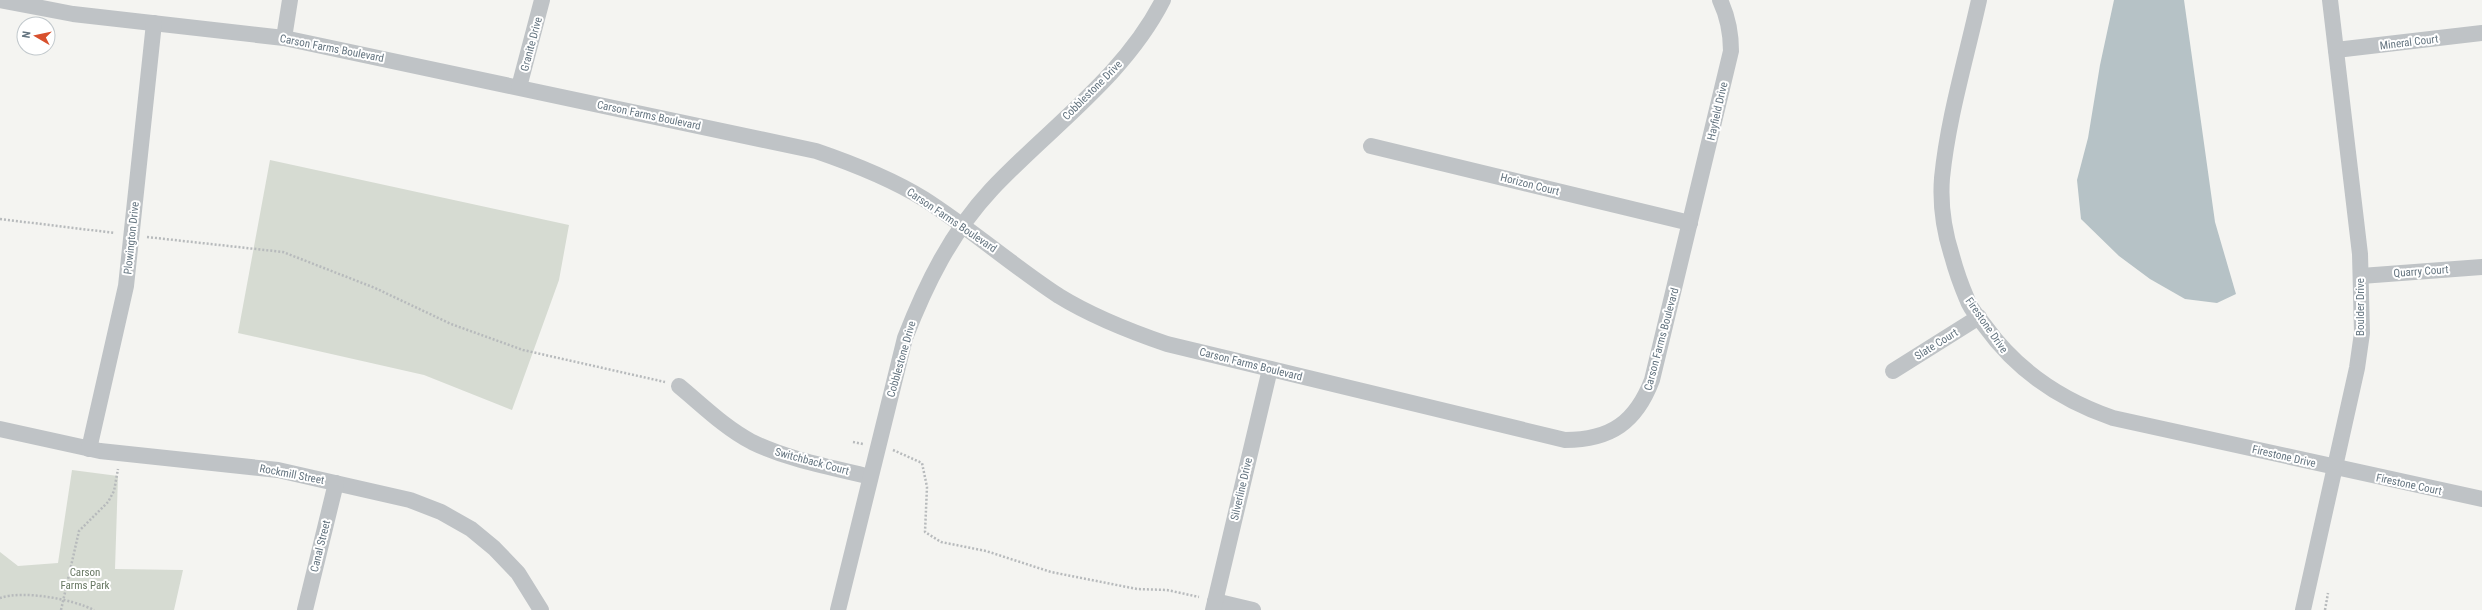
<svg xmlns="http://www.w3.org/2000/svg" width="2482" height="610" viewBox="0 0 2482 610" font-family="'Roboto Condensed',sans-serif">
  <rect width="100%" height="100%" fill="#f4f4f1"/>
  <!-- green -->
  <g fill="#d6dbd2">
    <path d="M 270,160 L 569,225 L 559,280 L 512,410 L 424,375 L 238,333 Z"/>
    <path d="M 72,470 L 118,476 L 115,569 L 183,570 L 174,610 L 0,610 L 0,552 L 18,566 L 58,563 Z"/>
  </g>
  <!-- water -->
  <path fill="#b6c2c6" d="M 2114,0 L 2184,0 L 2215,222 L 2236,294 L 2217,303 L 2185,299 L 2150,279 L 2119,256 L 2081,219 L 2077,180 L 2088,138 L 2100,65 Z"/>
  <g fill="none" stroke-linecap="round" stroke-linejoin="round">
    <!-- path -->
    <g stroke="#b7babc" stroke-width="2.5" stroke-dasharray="2 2" stroke-linecap="butt">
      <path d="M 0,219 L 115,233"/>
      <path d="M 147,237 L 283,252 L 375,288 L 451,324 L 523,350 L 665,382"/>
      <path d="M 853,442 L 863,444"/>
      <path d="M 893,450 L 922,463 L 927,487 L 925,532 L 941,542 L 986,551 L 1051,572 L 1137,589 L 1167,590 L 1199,597"/>
      <path d="M 0,598 C 23,590 72,599 94,610"/>
      <path d="M 61,610 L 79,531 L 108,502 L 114,491 L 118,469"/>
      <path d="M 2325,610 L 2328,593"/>
    </g>
    <!-- street -->
    <g stroke="#bfc3c6" stroke-width="16">
      <path d="M 0,0 L 73,14 L 284,38 L 816,151 C 854,164 890,178 924,199 C 971,229 1013,266 1059,296 C 1093,317 1129,331 1167,344 L 1565,440 C 1611,440 1636,422 1652,380 L 1731,51 C 1731,32 1728,17 1720,0"/>
      <path d="M 1979,0 C 1966,59 1948,118 1942,178 C 1940,204 1944,231 1952,256 C 1956,271 1961,285 1967,299 C 1970,309 1979,318 1985,326 C 2018,372 2061,400 2113,418 L 2482,499"/>
      <path d="M 284,38 L 290,0"/>
      <path d="M 2336,50 L 2482,33"/>
      <path d="M 519,87 L 542,0"/>
      <path d="M 1371,146 L 1690,223"/>
      <path d="M 2361,276 L 2482,267"/>
      <path d="M 1893,371 L 1979,317"/>
      <path d="M 679,386 C 702,405 725,428 752,442 C 789,460 831,467 870,477"/>
      <path d="M 0,429 L 100,451 L 278,470 L 410,500 L 441,512 L 471,529 L 494,548 L 518,573 L 541,610"/>
      <path d="M 89,449 L 126,286 L 154,23"/>
      <path d="M 1215,601 L 1253,610"/>
      <path d="M 305,610 L 336,483"/>
      <path d="M 838,610 L 905,338 C 926,284 951,233 991,190 C 1049,128 1124,77 1163,0"/>
      <path d="M 1213,610 L 1270,369"/>
      <path d="M 2303,610 L 2357,368 L 2362,333 L 2360,254 L 2330,0"/>
    </g>
  </g>
  <g text-anchor="middle" stroke-width="4" stroke-linejoin="round" paint-order="stroke">
    <!-- street labels -->
    <g font-size="11" fill="#657580" stroke="#fff">
      <text transform="translate(2409 42) rotate(-7)" y="4">Mineral Court</text>
      <text transform="translate(531 44) rotate(-75)" y="4">Granite Drive</text>
      <text transform="translate(332 48) rotate(11)" y="4">Carson Farms Boulevard</text>
      <text transform="translate(1092 90) rotate(-45)" y="4">Cobblestone Drive</text>
      <text transform="translate(1717 111) rotate(-77)" y="4">Hayfield Drive</text>
      <text transform="translate(649 115) rotate(12)" y="4">Carson Farms Boulevard</text>
      <text transform="translate(1530 184) rotate(14)" y="4">Horizon Court</text>
      <text transform="translate(952 220) rotate(34)" y="4">Carson Farms Boulevard</text>
      <text transform="translate(131 238) rotate(-84)" y="4">Plowington Drive</text>
      <text transform="translate(2421 271) rotate(-4)" y="4">Quarry Court</text>
      <text transform="translate(2360 307) rotate(-90)" y="4">Boulder Drive</text>
      <text transform="translate(1987 325) rotate(55)" y="4">Firestone Drive</text>
      <text transform="translate(1661 339) rotate(-75)" y="4">Carson Farms Boulevard</text>
      <text transform="translate(1936 344) rotate(-32)" y="4">Slate Court</text>
      <text transform="translate(901 359) rotate(-74)" y="4">Cobblestone Drive</text>
      <text transform="translate(1251 364) rotate(14)" y="4">Carson Farms Boulevard</text>
      <text transform="translate(2284 456) rotate(13)" y="4">Firestone Drive</text>
      <text transform="translate(812 461) rotate(15)" y="4">Switchback Court</text>
      <text transform="translate(292 474) rotate(11)" y="4">Rockmill Street</text>
      <text transform="translate(2409 484) rotate(12)" y="4">Firestone Court</text>
      <text transform="translate(1241 489) rotate(-77)" y="4">Silverline Drive</text>
      <text transform="translate(320 546) rotate(-76)" y="4">Canal Street</text>
    </g>
    <!-- park labels -->
    <g font-size="11" fill="#687863" stroke="#fff">
      <text x="85" y="576">Carson<tspan x="85" dy="13">Farms Park</tspan></text>
    </g>
  </g>
  <!-- north arrow -->
  <g transform="translate(36 36) rotate(279)"><circle r="19" fill="#ffffff" stroke="#c1c8cc"/>
  <path d="M0-3L7 15L0 10L-7 15Z" fill="#d8502d"/>
  <text y="-6" font-size="11" font-weight="bold" text-anchor="middle" fill="#657580">N</text>
  </g>
</svg>
